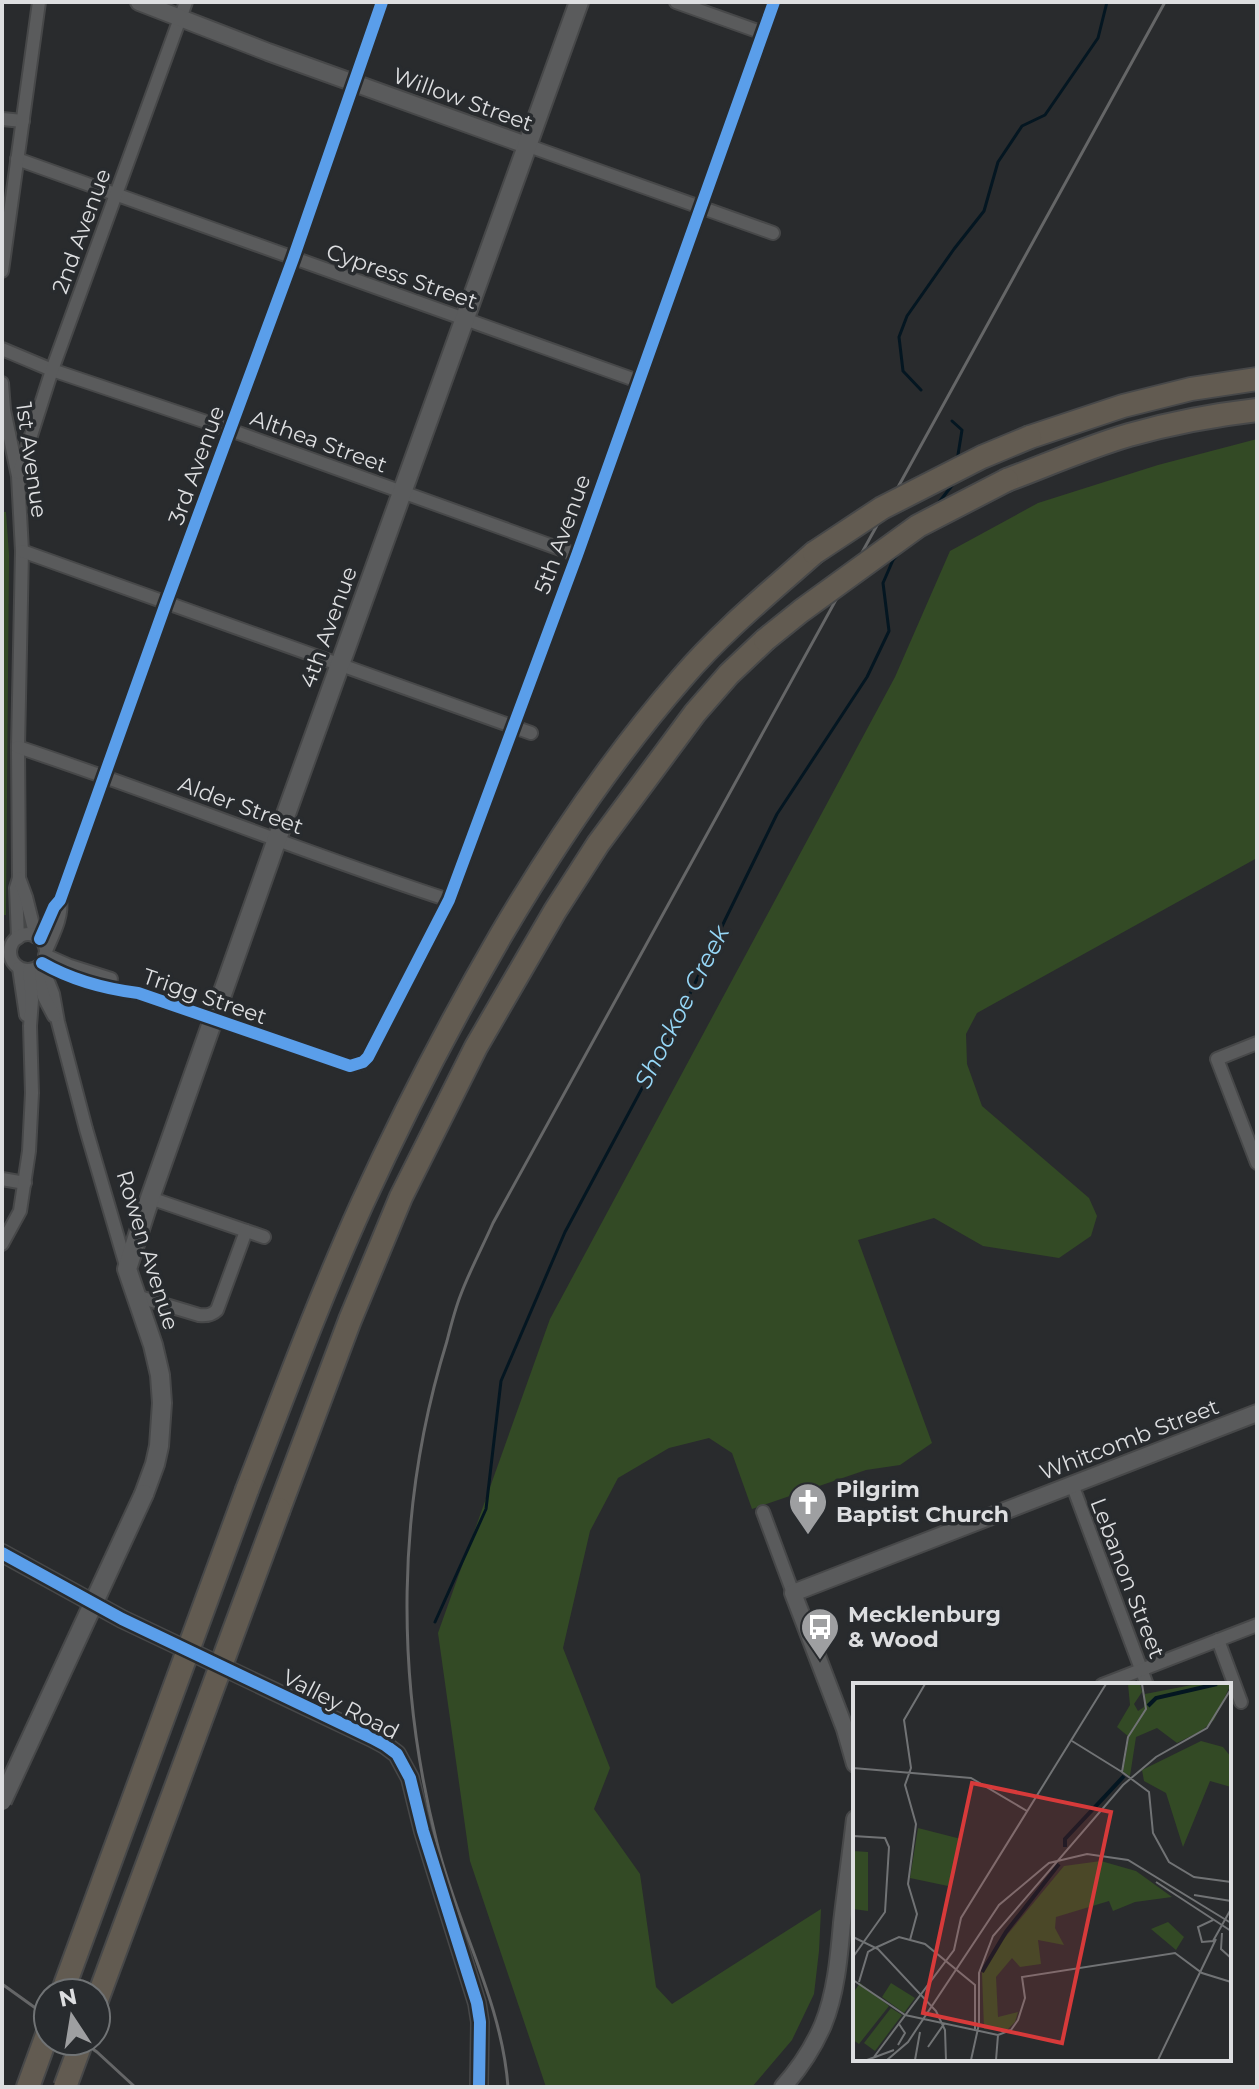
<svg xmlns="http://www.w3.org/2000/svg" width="1259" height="2089" viewBox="0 0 1259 2089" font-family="Montserrat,sans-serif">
  <rect width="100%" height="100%" fill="#292b2d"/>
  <!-- green -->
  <g fill="#334a25">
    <path d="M 1257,439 L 1257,858 L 977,1013 L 966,1034 L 967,1064 L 982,1106 L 1089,1198 L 1097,1216 L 1091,1236 L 1059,1258 L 983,1246 L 934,1218 L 858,1240 L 932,1443 L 900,1465 L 866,1470 L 752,1509 L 732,1453 L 709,1438 L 669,1448 L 618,1478 L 590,1531 L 563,1648 L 610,1768 L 594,1809 L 640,1874 L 656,1987 L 672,2004 L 821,1909 L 819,1951 L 814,1994 L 792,2040 L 752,2087 L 546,2087 L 470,1861 L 438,1633 L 550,1319 L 895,677 L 950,551 L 1038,503 L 1158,465 Z"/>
    <path d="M 2,512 L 6,512 L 9,555 L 6,915 L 2,915 Z"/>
  </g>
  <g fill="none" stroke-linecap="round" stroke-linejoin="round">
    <!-- stream -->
    <g stroke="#041621" stroke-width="3">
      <path d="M 921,390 L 903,371 L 899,337 L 907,316 L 954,249 L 984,211 L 998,162 L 1022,126 L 1045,115 L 1098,38 L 1107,2"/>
      <path d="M 952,421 L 962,430 L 957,461"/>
      <path d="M 936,506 L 954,483 L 954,480"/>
      <path d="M 435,1622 L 486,1509 L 501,1381 L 565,1232 L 670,1036 L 725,920 L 777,814 L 867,677 L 889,631 L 883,583 L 893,560 L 899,553"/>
    </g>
    <defs>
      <g id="minor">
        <path d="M 676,2 L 763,33"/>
        <path d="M 2,119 L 23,121"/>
        <path d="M 526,145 L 773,233"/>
        <path d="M 17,159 L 638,381"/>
        <path d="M 2,271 L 39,2"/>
        <path d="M 2,349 L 52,370 L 230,430 L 577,555"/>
        <path d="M 2,383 L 4,410 L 18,476 L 22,551 L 18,747 L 19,878 L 16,888 L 18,938"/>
        <path d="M 19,473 L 52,370 L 186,2"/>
        <path d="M 22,551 L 531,733"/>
        <path d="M 18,747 C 163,795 304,853 449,900"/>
        <path d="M 19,878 L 26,897 L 36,937"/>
        <circle cx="28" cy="952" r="18"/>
        <path d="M 40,939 L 54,907 L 60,900 L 166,603 L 293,259 L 382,2"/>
        <path d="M 46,951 C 52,936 63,917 60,900"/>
        <path d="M 45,955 L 70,966 L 111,979"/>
        <path d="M 42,963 C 70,979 106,989 138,993 L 350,1066 L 363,1062 L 368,1057 L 449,900 L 577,555 L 774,2"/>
        <path d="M 41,964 L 53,994 L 58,1022 L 86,1129 L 127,1269"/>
        <path d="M 19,968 L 26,1015"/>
        <path d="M 35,969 L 44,997 L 54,1016"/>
        <path d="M 1257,1043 L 1217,1059 L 1257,1163"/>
        <path d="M 2,1179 L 25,1183"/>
        <path d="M 150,1198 L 264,1237"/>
        <path d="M 2,1244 L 20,1211 L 29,1151 L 32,1093 L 30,1026 L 32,1000 L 29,970"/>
        <path d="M 136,1296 L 199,1315 C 207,1316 212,1315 217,1310 L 246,1231"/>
        <path d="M 1072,1484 L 1147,1685"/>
        <path d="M 763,1512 L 793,1593"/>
        <path d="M 1218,1640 L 1241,1702"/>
        <path d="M 1102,1685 L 1257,1625"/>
      </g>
      <g id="tertiary">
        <path d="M 139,2 L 268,52 L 526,145"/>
        <path d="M 2,1553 L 122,1619 L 372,1738 L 385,1745 L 397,1754 L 410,1778 L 423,1831 L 477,2003 L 480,2022 L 479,2087"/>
        <path d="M 855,1764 L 845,1729 L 793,1593 L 1257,1413"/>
        <path d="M 783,2087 C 799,2069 813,2048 823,2025 C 836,1993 839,1957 842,1923 C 846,1888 851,1854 855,1819"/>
      </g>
      <path id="secondary" d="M 144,1494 L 155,1464 L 159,1446 L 162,1403 L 160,1375 L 153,1345 L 127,1269 L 150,1198 L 277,839 L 579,2"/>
      <g id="motorway">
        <path d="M 1030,437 L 1123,406 L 1191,389 L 1257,379"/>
        <path d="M 1007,480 C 1047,465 1088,447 1129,435 C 1171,423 1214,415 1257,410"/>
        <path d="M 247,1490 C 284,1394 320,1297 362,1204 C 404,1112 450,1023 501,935 C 554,845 613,757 682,678 C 721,632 769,593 814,553"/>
        <path d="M 279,1509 L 350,1320 L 401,1197 L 476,1047 L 555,911 L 598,844 L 695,713 L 729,674 L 765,640"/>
        <path d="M 28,2087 L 48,2032"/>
      </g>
    </defs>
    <!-- minor casing -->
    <use href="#minor" stroke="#474849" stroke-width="16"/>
    <!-- tertiary casing -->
    <use href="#tertiary" stroke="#474849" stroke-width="20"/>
    <!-- secondary casing -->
    <use href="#secondary" stroke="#474849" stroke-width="22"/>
    <!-- motorway casing -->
    <use href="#motorway" stroke="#474849" stroke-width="26"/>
    <!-- minor -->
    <use href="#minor" stroke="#5a5b5c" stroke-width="12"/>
    <!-- tertiary -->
    <use href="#tertiary" stroke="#5a5b5c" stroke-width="16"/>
    <!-- secondary -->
    <use href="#secondary" stroke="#5a5b5c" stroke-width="18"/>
    <!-- motorway -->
    <use href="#motorway" stroke="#625b51" stroke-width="22"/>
    <!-- rail -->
    <g stroke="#656667" stroke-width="3">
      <path d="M 2,1984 L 48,2017"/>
      <path d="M 81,2041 L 97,2052 L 135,2087"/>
      <path d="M 508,2087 C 502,2002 457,1925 437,1843 C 395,1677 396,1505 447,1341 C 451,1325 455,1309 461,1294 C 470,1270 483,1246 493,1223 L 1165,2"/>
    </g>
    <defs>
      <path id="secondary-bridge" d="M 2,1801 L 144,1494"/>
      <g id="motorway-bridge">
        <path d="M 814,553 L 882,508 L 982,457 L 1030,437"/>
        <path d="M 765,640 L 801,611 L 918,526 L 1007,480"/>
        <path d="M 62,1993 L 247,1490"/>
        <path d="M 96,2003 L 279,1509"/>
        <path d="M 65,2087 L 82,2041"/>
      </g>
    </defs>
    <!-- secondary-bridge casing -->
    <use href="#secondary-bridge" stroke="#474849" stroke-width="22" stroke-linecap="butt"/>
    <!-- motorway-bridge casing -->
    <use href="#motorway-bridge" stroke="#474849" stroke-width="26" stroke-linecap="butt"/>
    <!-- secondary-bridge -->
    <use href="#secondary-bridge" stroke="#5a5b5c" stroke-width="18"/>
    <!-- motorway-bridge -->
    <use href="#motorway-bridge" stroke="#625b51" stroke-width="22"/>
    <defs>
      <g id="cycleway">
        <path d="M 40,939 L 54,907 L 60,900 L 166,603 L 293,259 L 382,2"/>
        <path d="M 42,963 C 70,979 106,989 138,993 L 350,1066 L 363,1062 L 368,1057 L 449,900 L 577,555 L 774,2"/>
        <path d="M 2,1553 L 122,1619 L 372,1738 L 385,1745 L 397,1754 L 410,1778 L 423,1831 L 477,2003 L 480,2022 L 479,2087"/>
      </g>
    </defs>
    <!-- cycleway casing -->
    <use href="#cycleway" stroke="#282b2e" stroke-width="17"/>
    <!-- cycleway -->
    <use href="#cycleway" stroke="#5a9eea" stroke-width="12"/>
  </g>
  <!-- icons -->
  <defs>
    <symbol id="church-pin" viewBox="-11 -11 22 30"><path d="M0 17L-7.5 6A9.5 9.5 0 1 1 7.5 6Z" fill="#9e9fa1" stroke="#282b2e"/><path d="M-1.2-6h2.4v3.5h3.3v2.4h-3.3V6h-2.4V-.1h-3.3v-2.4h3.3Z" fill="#fff"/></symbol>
    <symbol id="bus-pin" viewBox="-11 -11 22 30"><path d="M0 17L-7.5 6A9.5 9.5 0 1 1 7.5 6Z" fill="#9e9fa1" stroke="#282b2e"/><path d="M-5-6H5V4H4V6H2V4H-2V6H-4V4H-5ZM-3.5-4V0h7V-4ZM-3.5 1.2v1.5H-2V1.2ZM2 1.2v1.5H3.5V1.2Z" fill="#fff"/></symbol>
  </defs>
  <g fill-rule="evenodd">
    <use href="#church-pin" x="786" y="1480" width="44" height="60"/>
    <use href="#bus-pin" x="798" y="1605" width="44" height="60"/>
  </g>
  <g text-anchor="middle" stroke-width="7" stroke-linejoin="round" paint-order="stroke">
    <!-- street labels -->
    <g font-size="22" fill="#dddee0" stroke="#282b2e">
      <text transform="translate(463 99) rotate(20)" y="8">Willow Street</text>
      <text transform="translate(81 231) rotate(-70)" y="8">2nd Avenue</text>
      <text transform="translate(402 276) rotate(19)" y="8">Cypress Street</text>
      <text transform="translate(319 441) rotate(20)" y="8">Althea Street</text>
      <text transform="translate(32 460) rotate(82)" y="8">1st Avenue</text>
      <text transform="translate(196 465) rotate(-70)" y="8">3rd Avenue</text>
      <text transform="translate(562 534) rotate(-70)" y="8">5th Avenue</text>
      <text transform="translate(328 627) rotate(-70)" y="8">4th Avenue</text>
      <text transform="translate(241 805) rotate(20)" y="8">Alder Street</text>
      <text transform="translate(205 996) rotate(19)" y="8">Trigg Street</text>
      <text transform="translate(148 1250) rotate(73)" y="8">Rowen Avenue</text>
      <text transform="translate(1129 1439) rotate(-21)" y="8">Whitcomb Street</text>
      <text transform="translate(1128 1578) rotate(69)" y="8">Lebanon Street</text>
      <text transform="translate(341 1704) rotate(27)" y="8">Valley Road</text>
    </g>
    <!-- poi labels -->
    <g font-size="22" font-weight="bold" fill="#dddee0" stroke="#282b2e" text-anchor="start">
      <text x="836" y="1497">Pilgrim<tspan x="836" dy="25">Baptist Church</tspan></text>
      <text x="848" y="1622">Mecklenburg<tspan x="848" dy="25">&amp; Wood</tspan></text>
    </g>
    <!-- water labels -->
    <g font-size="24" font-style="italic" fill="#96d7f7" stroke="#282b2e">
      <text transform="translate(682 1007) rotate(-63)" y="8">Shockoe Creek</text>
    </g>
  </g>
  <!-- overview -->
  <g transform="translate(853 1683)">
    <rect width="378" height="378" fill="#292b2d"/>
    <path d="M 275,1 L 287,1 L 289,9 L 281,21 L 285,28 L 291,24 L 292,11 L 344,1 L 378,1 L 361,37 L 348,48 L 324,60 L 304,45 L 283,54 L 277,93 L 270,89 L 276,54 L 264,44 L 277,22 ZM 348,58 L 370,64 L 378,74 L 378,104 L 357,98 L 330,164 L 313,110 L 291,98 L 289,87 ZM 65,145 L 108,156 L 95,203 L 57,195 ZM 0,168 L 15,169 L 15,228 L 0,226 ZM 248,178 L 283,188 L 319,214 L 282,219 L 260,228 L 256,218 L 203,234 L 202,245 L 211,262 L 185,257 L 188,281 L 167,284 L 159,275 L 143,294 L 145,334 L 165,329 L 162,339 L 153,348 L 131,346 L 129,290 L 149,258 L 211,183 ZM 315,239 L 331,254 L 323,267 L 298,246 ZM 7,300 L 36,323 L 6,361 L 0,357 L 0,310 ZM 38,300 L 62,315 L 51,330 L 29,314 ZM 38,325 L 49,332 L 22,368 L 11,360 Z" fill="#334a25"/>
    <path fill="none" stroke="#041621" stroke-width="4" d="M 295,23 L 303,15 L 364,1M 212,164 L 212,156 L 271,93M 129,289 L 153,249 L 206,181"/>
    <path fill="none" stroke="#717375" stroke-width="2" d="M 289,1 L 293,26 L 275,54 L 269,89 L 296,109 L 300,150 L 316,179 L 341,194 L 378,199M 219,58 L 269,89M 0,85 L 118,95 L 174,128M 0,153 L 32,155 L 36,164 L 32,229 L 0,274M 303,199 L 378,248M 341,212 L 378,218M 360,237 L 345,244 L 349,259 L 360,258 L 378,226M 369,250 L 368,266 L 378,275M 0,254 L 25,266 L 83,328 L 92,347 L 93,377M 57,257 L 64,231 L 55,201 L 63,141 L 52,102 L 58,85 L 51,37 L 72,1M 0,297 L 52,332M 6,299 L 15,269 L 22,265 L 46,254 L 72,261 L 122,302 L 122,346M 52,332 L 145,352 L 143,377M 145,352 L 158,347 L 165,337 L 172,315 L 169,294 L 322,270 L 349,290 L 378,299M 45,362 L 52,350 L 46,341M 75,364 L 91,341M 21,374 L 101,267 L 108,235 L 253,1M 14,377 L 41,367M 34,377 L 55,359 L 146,222 L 196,180 L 234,171 L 275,177 L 378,240M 62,377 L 67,349M 118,377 L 126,341 L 126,290 L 140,253 L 270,102 L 303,74 L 354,45 L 378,6M 305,377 L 363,256"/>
    <path fill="#d73a3a" fill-opacity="0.15" stroke="#d73a3a" stroke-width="4" d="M 119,100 L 258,129 L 209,360 L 70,330 Z"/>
    <rect width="378" height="378" fill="none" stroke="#dddee0" stroke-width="4"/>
  </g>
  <!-- border -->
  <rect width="1259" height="2089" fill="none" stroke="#dddee0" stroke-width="8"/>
  <!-- north arrow -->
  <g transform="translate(72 2017) rotate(348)"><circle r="38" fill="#282b2e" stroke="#707375" stroke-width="2"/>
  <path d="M0-6L14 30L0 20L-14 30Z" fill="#9e9fa1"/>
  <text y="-12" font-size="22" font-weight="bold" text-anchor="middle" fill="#dddee0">N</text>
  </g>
</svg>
